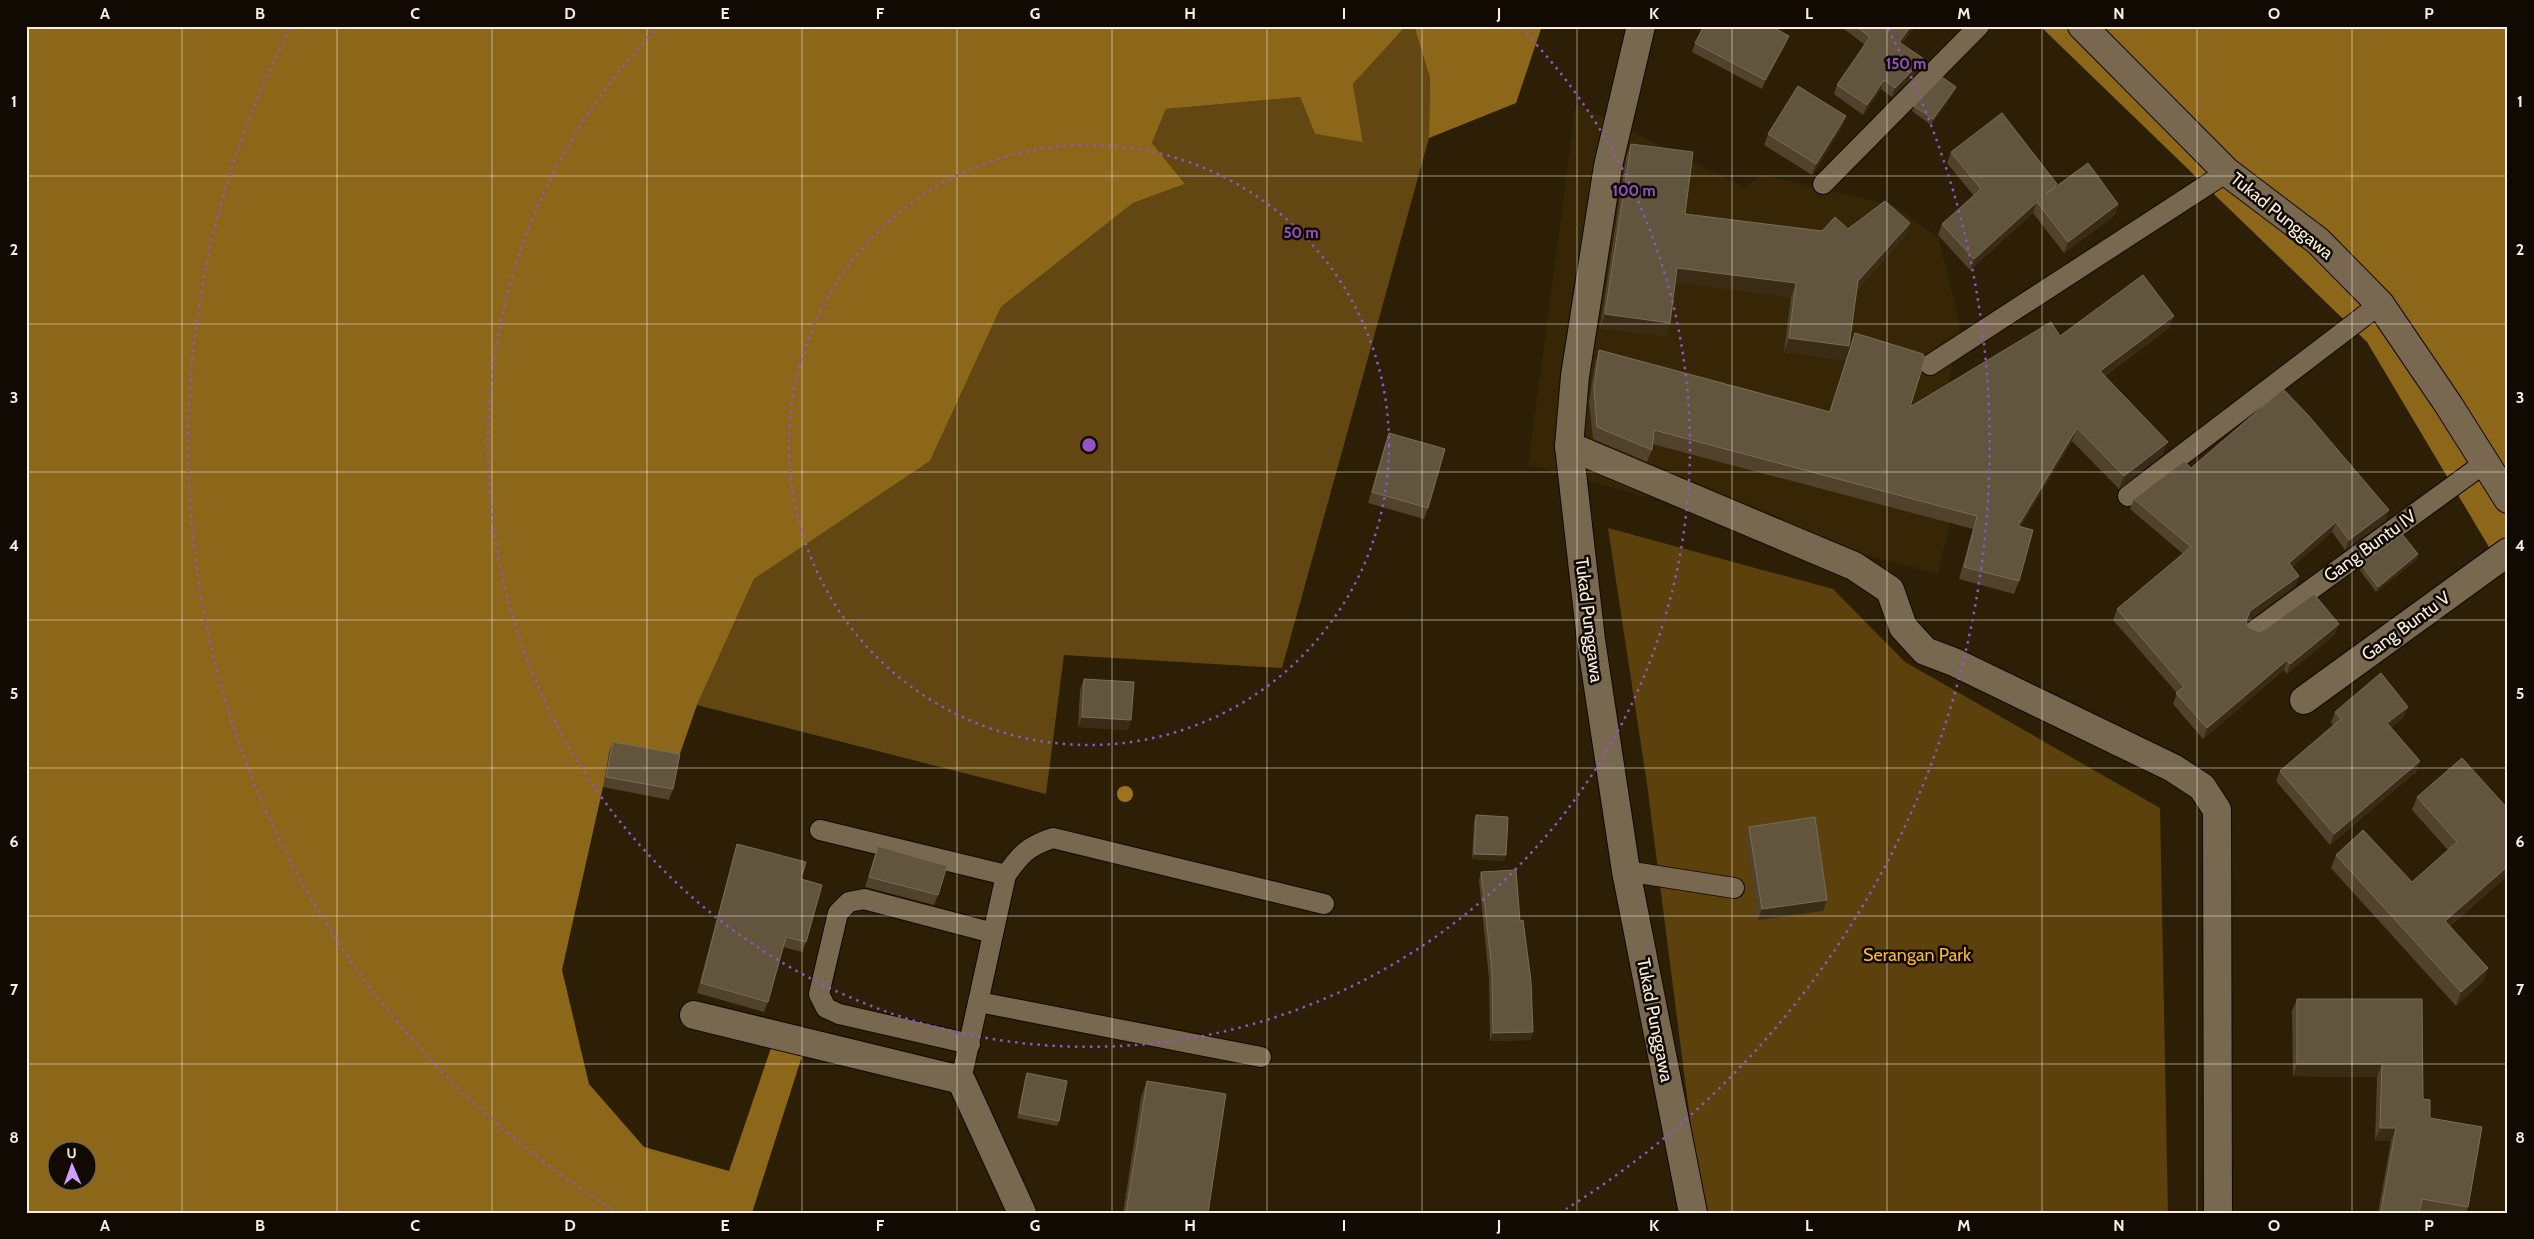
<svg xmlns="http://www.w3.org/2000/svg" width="2534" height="1239" viewBox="0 0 2534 1239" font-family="Cabin,sans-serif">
  <rect width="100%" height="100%" fill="#2c1f06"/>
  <!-- built -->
  <path fill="#372605" d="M 1576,104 L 1744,187 L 1763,175 L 1895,206 L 1939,238 L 1960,326 L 1942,414 L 1966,457 L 1938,574 L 1528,465 Z"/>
  <!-- green -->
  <path fill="#5c410c" d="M 1608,528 L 1833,589 L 1905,662 L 2160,808 L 2168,1213 L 1702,1213 L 1647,784 Z"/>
  <!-- forest -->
  <path fill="#624713" d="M 1406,26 L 1414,26 L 1430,78 L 1429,138 L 1282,668 L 1064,655 L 1046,794 L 697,705 L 754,579 L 930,461 L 1001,307 L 1133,203 L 1185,184 L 1152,143 L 1166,109 L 1300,97 L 1315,134 L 1363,141 L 1353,84 Z"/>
  <!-- water -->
  <g fill="#8d6719" fill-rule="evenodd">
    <path d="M 26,26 L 1406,26 L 1353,84 L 1363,142 L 1315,134 L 1300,97 L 1166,109 L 1152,143 L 1185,184 L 1133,203 L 1001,307 L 930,461 L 754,579 L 697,705 L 676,765 L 603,787 L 562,970 L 589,1084 L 644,1147 L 729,1171 L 771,1048 L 802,1056 L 752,1213 L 26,1213 ZM 58,1152 L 88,1152 L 88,1182 L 58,1182 Z"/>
    <path d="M 1414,26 L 1542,26 L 1516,103 L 1429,138 L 1430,78 Z"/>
    <path d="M 2040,26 L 2508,26 L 2508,579 L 2367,342 Z"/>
  </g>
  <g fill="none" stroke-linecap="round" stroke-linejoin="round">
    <defs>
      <g id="service">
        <path d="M 1823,184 L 1979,26"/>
        <path d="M 1930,365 L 2227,172"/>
        <path d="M 2128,496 L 2380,304"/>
        <path d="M 2254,631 L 2486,462"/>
        <path d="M 820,830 L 1006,875"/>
        <path d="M 1626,871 L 1734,888"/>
        <path d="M 979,1002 L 1261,1057"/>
        <path d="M 970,1044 L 839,1014 L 826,1008 L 819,994 L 838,913 L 849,902 L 864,899 L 993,933"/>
        <path d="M 961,1080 L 1006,875 C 1021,854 1028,846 1053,838 L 1324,904"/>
      </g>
      <g id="minor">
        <path d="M 1569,446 L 1854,566 L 1890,590 L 1903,627 L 1925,651 L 1954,662 L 2173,768 L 2202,787 L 2217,810 L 2218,1213"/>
        <path d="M 2304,700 L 2508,552"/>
        <path d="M 694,1015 L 961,1080 L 1022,1213"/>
      </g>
      <g id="tertiary">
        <path d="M 1641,26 L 1608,166 L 1575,376 L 1569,446 L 1591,640 L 1626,871 L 1693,1213"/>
        <path d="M 2082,26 L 2227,172 L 2318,241 L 2380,304 L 2448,404 L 2508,499"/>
      </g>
    </defs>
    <!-- service casing -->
    <use href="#service" stroke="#140800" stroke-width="22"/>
    <!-- minor casing -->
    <use href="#minor" stroke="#140800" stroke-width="30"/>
    <!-- tertiary casing -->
    <use href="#tertiary" stroke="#140800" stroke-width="30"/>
    <!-- service -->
    <use href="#service" stroke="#78684f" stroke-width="20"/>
    <!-- minor -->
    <use href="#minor" stroke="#78684f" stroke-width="28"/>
    <!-- tertiary -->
    <use href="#tertiary" stroke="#78684f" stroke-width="28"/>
  </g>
  <!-- trees -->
  <circle fill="#9d731e" cx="1125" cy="794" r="8"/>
  <!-- wall -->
  <g fill="#50422b">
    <path d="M 1840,26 L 1916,26 L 1901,44 L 1924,59 L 1920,69 L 1892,97 L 1881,89 L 1863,115 L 1834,94 L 1837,85 L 1865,45 Z"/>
    <path d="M 1789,36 L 1785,45 L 1762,89 L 1692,52 L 1695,43 Z"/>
    <path d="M 1956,87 L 1954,92 L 1931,125 L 1912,111 L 1914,106 Z"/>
    <path d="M 1842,127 L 1812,175 L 1764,145 L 1768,134 Z"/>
    <path d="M 1631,144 L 1685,214 L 1822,231 L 1848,229 L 1910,223 L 1905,236 L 1857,290 L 1849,346 L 1845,360 L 1784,352 L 1791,297 L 1675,282 L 1670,323 L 1665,336 L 1600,328 L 1626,157 Z"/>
    <path d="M 1951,152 L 2056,187 L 2118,204 L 2115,215 L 2064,253 L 2033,213 L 1970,270 L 1938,235 L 1942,224 L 1974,196 L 1947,163 Z"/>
    <path d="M 2174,316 L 2169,328 L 2105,376 L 2163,454 L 2119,489 L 2072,441 L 2020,527 L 2019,581 L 2014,594 L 1959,579 L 1973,529 L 1652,444 L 1652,450 L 1647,462 L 1593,439 L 1589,402 L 1595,363 L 1599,350 L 1829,412 L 1855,333 L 1910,407 L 2060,336 Z"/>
    <path d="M 1389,433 L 1428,508 L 1424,519 L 1368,503 L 1385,444 Z"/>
    <path d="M 2191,468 L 2389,510 L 2385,521 L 2345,550 L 2332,532 L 2292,567 L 2299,576 L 2295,586 L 2247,622 L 2249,628 L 2259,632 L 2335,634 L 2287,674 L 2284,670 L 2203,739 L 2173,704 L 2177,693 L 2113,620 L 2117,609 L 2183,554 L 2130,509 L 2134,499 Z"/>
    <path d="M 2418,554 L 2416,560 L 2376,592 L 2359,569 L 2361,564 Z"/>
    <path d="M 1084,679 L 1128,730 L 1078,727 L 1080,690 Z"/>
    <path d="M 2335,712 L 2404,717 L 2391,728 L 2416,772 L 2330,845 L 2276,781 L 2280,771 L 2333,725 L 2331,722 Z"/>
    <path d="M 613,742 L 673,789 L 669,800 L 603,787 L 609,752 Z"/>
    <path d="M 2417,797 L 2508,809 L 2508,875 L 2450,926 L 2488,968 L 2483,981 L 2456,1006 L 2331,868 L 2336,855 L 2412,882 L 2448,850 L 2412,810 Z"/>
    <path d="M 1476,815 L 1506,855 L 1504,861 L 1472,859 L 1474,821 Z"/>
    <path d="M 1749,827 L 1827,900 L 1823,911 L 1758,920 L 1746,838 Z"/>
    <path d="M 737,844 L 801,879 L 806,942 L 802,952 L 783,947 L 768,1002 L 764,1012 L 697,993 L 734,854 Z"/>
    <path d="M 878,846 L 938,895 L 934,905 L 865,887 Z"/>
    <path d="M 1481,872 L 1520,921 L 1533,1032 L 1530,1040 L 1490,1041 L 1489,978 L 1479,880 Z"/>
    <path d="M 2297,999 L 2422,999 L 2423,1099 L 2430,1118 L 2468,1207 L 2466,1213 L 2378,1213 L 2391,1141 L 2375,1141 L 2377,1077 L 2293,1076 L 2292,1011 Z"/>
    <path d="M 1027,1073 L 1059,1121 L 1057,1126 L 1017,1118 L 1025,1078 Z"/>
    <path d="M 1147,1081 L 1208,1213 L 1123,1213 L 1141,1097 Z"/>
  </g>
  <!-- shaded-wall -->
  <g fill="#3a2c14">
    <path d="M 1911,26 L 1916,26 L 1895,51 L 1899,42 Z"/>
    <path d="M 1789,36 L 1785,45 L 1762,89 L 1765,80 Z"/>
    <path d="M 1924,59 L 1920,69 L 1892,97 L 1895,88 Z"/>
    <path d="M 1884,80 L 1881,89 L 1863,115 L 1867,105 Z"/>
    <path d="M 1956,87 L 1954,92 L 1931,125 L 1933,119 Z"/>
    <path d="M 1846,116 L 1842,127 L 1812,175 L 1816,164 Z"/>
    <path d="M 2037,202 L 2033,213 L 1970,270 L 1974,259 Z"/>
    <path d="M 2118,204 L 2115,215 L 2064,253 L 2068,242 Z"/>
    <path d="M 1910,223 L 1905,236 L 1853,294 L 1858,281 Z"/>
    <path d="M 1677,268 L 1796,283 L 1791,297 L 1672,282 Z"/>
    <path d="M 1605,314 L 1670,323 L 1665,336 L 1600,328 Z"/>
    <path d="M 2174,316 L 2169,328 L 2095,383 L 2100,371 Z"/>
    <path d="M 1789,338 L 1849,346 L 1845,360 L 1784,352 Z"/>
    <path d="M 2077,428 L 2072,441 L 2013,538 L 2018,526 Z"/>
    <path d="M 2168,442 L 2163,454 L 2119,489 L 2124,476 Z"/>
    <path d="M 2389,510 L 2385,521 L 2345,550 L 2349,540 Z"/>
    <path d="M 2336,522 L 2332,532 L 2285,573 L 2289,563 Z"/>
    <path d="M 2418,554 L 2416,560 L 2376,592 L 2378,587 Z"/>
    <path d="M 2299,576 L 2295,586 L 2247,622 L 2242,632 L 2250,611 Z"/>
    <path d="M 2339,624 L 2335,634 L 2287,674 L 2290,664 Z"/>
    <path d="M 2287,660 L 2284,670 L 2203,739 L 2207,728 Z"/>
    <path d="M 2408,707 L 2404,717 L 2384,734 L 2387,723 Z"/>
    <path d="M 1082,717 L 1131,720 L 1128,730 L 1078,727 Z"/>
    <path d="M 2420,761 L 2416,772 L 2330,845 L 2334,834 Z"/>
    <path d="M 1474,854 L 1506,855 L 1504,861 L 1472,859 Z"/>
    <path d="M 2508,866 L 2508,875 L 2440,934 L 2445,921 Z"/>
    <path d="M 1827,900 L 1823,911 L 1758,920 L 1762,909 Z"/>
    <path d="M 2488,968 L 2483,981 L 2456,1006 L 2461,992 Z"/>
    <path d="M 1533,1032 L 1530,1040 L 1490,1041 L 1493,1033 Z"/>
    <path d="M 2297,1064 L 2382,1064 L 2377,1077 L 2293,1076 Z"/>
    <path d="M 2380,1128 L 2396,1128 L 2391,1141 L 2375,1141 Z"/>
  </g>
  <!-- building -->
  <g fill="#62553e" stroke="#796d58">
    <path d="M 1704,26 L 1771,26 L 1789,36 L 1765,80 L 1695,43 Z"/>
    <path d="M 1856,26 L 1911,26 L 1899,42 L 1924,59 L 1895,88 L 1884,80 L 1867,105 L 1837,85 L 1870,37 Z"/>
    <path d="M 1942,77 L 1956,87 L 1933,119 L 1914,106 Z"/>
    <path d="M 1798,86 L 1846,116 L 1816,164 L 1768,134 Z"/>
    <path d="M 2002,113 L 2057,184 L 2046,194 L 2088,163 L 2118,204 L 2068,242 L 2037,202 L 1974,259 L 1942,224 L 1981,189 L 1951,152 Z"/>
    <path d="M 1631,144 L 1693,152 L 1685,214 L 1822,231 L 1835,217 L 1848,229 L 1885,201 L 1910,223 L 1858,281 L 1849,346 L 1789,338 L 1796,283 L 1677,268 L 1670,323 L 1605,314 Z"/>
    <path d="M 2143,275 L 2174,316 L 2100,371 L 2168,442 L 2124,476 L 2077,428 L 2018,526 L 2033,530 L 2019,581 L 1964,567 L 1977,516 L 1654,430 L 1652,450 L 1597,427 L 1594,389 L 1599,350 L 1830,412 L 1855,333 L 1923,354 L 1925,359 L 1910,407 L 2051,322 L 2060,336 Z"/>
    <path d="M 2283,389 L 2308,415 L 2389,510 L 2349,540 L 2336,522 L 2289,563 L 2299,576 L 2250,611 L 2246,621 L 2249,628 L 2259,632 L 2264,630 L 2314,594 L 2339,624 L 2290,664 L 2287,660 L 2207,728 L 2176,693 L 2184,687 L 2117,609 L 2191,547 L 2134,499 L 2184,461 L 2191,468 Z"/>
    <path d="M 1389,433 L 1445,449 L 1428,508 L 1372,492 Z"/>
    <path d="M 2402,534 L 2418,554 L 2378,587 L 2361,564 Z"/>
    <path d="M 2381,673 L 2408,707 L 2387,723 L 2420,761 L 2334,834 L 2280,771 L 2341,719 L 2335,712 Z"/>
    <path d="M 1084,679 L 1134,682 L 1131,720 L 1082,717 Z"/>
    <path d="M 613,742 L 680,754 L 673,789 L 606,777 Z"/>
    <path d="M 2462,758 L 2508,809 L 2508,866 L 2445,921 L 2488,968 L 2461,992 L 2336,855 L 2363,830 L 2412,882 L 2457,842 L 2417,797 Z"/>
    <path d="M 1476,815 L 1508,817 L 1506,855 L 1474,854 Z"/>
    <path d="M 1815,817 L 1827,900 L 1762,909 L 1749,827 Z"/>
    <path d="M 737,844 L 806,862 L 801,879 L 822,885 L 806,942 L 786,937 L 768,1002 L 701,983 Z"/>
    <path d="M 878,846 L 947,866 L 938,895 L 869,877 Z"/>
    <path d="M 1516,870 L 1520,921 L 1523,920 L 1531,981 L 1533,1032 L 1493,1033 L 1492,970 L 1481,872 Z"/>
    <path d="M 2297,999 L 2422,999 L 2423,1099 L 2430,1100 L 2430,1118 L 2482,1127 L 2468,1207 L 2422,1199 L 2419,1213 L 2390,1213 L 2381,1211 L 2396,1128 L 2380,1128 L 2382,1064 L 2297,1064 Z"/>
    <path d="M 1027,1073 L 1067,1081 L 1059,1121 L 1019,1113 Z"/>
    <path d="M 1147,1081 L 1226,1094 L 1208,1213 L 1126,1213 Z"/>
  </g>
  <!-- grid -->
  <path fill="none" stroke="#f8efe1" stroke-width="1" stroke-opacity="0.55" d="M 182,26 L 182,1213M 337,26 L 337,1213M 492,26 L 492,1213M 647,26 L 647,1213M 802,26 L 802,1213M 957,26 L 957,1213M 1112,26 L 1112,1213M 1267,26 L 1267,1213M 1422,26 L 1422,1213M 1577,26 L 1577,1213M 1732,26 L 1732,1213M 1887,26 L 1887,1213M 2042,26 L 2042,1213M 2197,26 L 2197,1213M 2352,26 L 2352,1213M 26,176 L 2508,176M 26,324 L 2508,324M 26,472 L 2508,472M 26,620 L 2508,620M 26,768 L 2508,768M 26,916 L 2508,916M 26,1064 L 2508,1064"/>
  <!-- distance rings -->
  <g fill="none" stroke="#9453c6" stroke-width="2.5" stroke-dasharray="2.5 5">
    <circle cx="1089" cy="445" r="300"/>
    <path d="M1521 28A601 601 0 1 1 657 28"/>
    <path d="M612 1209A901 901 0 0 1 290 29M1888 29A901 901 0 0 1 1566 1209"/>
  </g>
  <g text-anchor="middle" stroke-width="5" stroke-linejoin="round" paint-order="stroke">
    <!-- street labels -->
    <g font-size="18" fill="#f8efe1" stroke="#100a03">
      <text transform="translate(2282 216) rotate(39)" y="6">Tukad Punggawa</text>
      <text transform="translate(2370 546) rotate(-36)" y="6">Gang Buntu IV</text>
      <text transform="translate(1589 620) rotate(83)" y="6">Tukad Punggawa</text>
      <text transform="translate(2406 626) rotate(-36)" y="6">Gang Buntu V</text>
      <text transform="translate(1655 1020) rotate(79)" y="6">Tukad Punggawa</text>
    </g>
    <!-- park labels -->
    <g font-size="18" fill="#fab831" stroke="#100a03">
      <text x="1917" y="961">Serangan Park</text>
    </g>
  </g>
  <circle cx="1089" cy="445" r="8" fill="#9453c6" stroke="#100a03" stroke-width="2.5"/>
  <g font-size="15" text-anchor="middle" font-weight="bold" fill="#9453c6" stroke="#100a03" stroke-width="5" stroke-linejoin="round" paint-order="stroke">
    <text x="1906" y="69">150 m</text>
    <text x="1634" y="196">100 m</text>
    <text x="1301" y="238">50 m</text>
  </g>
  <!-- border -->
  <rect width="2534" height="1239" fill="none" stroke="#100a03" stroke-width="55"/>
  <!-- north arrow -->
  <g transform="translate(72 1166) rotate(358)"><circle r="24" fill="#100a03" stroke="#6d665c"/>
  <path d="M0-4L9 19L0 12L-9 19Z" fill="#d19dfe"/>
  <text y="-8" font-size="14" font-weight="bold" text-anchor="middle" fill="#f8efe1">U</text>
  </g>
  <rect x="28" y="28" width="2478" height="1184" fill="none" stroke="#f8efe1" stroke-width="2"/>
  <g font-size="16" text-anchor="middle" font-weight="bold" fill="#f8efe1">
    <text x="105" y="19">A</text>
    <text x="260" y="19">B</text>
    <text x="415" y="19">C</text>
    <text x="570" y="19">D</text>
    <text x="725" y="19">E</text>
    <text x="880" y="19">F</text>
    <text x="1035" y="19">G</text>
    <text x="1190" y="19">H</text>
    <text x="1344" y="19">I</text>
    <text x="1499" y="19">J</text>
    <text x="1654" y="19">K</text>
    <text x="1809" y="19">L</text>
    <text x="1964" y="19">M</text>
    <text x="2119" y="19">N</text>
    <text x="2274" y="19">O</text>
    <text x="2429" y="19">P</text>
    <text x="14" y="107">1</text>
    <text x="2520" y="107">1</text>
    <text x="14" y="255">2</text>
    <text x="2520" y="255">2</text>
    <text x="14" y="403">3</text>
    <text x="2520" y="403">3</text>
    <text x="14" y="551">4</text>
    <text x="2520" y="551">4</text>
    <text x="14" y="699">5</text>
    <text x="2520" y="699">5</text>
    <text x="14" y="847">6</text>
    <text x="2520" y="847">6</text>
    <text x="14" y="995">7</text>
    <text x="2520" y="995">7</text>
    <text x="14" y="1143">8</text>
    <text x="2520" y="1143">8</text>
    <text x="105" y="1231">A</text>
    <text x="260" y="1231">B</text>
    <text x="415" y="1231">C</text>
    <text x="570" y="1231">D</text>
    <text x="725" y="1231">E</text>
    <text x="880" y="1231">F</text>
    <text x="1035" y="1231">G</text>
    <text x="1190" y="1231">H</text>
    <text x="1344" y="1231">I</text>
    <text x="1499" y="1231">J</text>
    <text x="1654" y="1231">K</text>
    <text x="1809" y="1231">L</text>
    <text x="1964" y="1231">M</text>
    <text x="2119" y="1231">N</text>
    <text x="2274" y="1231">O</text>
    <text x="2429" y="1231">P</text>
  </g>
</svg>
